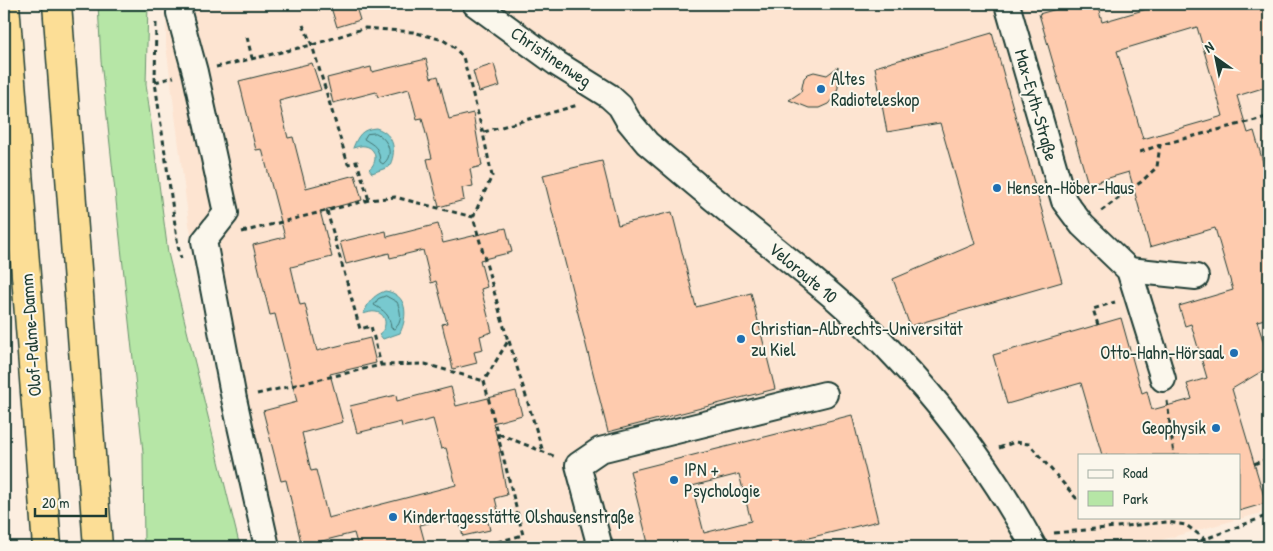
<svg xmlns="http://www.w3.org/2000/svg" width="1273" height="551" viewBox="0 0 1273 551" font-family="'Patrick Hand',sans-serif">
  <rect width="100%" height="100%" fill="#fceee0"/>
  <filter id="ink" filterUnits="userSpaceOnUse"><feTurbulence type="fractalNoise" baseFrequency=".02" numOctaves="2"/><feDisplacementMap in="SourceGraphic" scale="10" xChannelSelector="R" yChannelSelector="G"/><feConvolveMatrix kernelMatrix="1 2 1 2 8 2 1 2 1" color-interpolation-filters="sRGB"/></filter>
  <g filter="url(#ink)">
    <!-- built -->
    <path fill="#fde4d1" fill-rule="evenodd" d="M 166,4 L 1269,4 L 1269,511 L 1135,547 L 257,547 L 189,224 L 166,45 ZM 1079,455 L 1239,455 L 1239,517 L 1079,517 Z"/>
    <!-- green -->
    <g fill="#b6e6a6" stroke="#6a926d">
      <path d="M 98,4 L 148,4 L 146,84 L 168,253 L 240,547 L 144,547 L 143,452 L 101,61 Z"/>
      <path d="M 4,466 L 10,547 L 4,547 Z"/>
    </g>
    <!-- water -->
    <g fill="#78c9cf" stroke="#549191">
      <path d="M 376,128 C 395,134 397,152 389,167 L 372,173 L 369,169 C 378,163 377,148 365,146 C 361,145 357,147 353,148 C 358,135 362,129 376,128 Z"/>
      <path d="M 385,291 C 408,294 408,316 400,333 L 383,339 L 379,334 C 388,328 387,314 376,312 C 372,311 367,313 363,314 C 369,302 372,296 385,291 Z"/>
    </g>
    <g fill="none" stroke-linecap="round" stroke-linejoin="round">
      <!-- shore -->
      <g stroke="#437572" stroke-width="1">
        <path d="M 376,133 C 388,139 395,155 383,164 L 380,162 C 379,147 375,146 364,139 L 367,134 Z"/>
        <path d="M 386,296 L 397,302 C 401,311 403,323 394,329 L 391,328 C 390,314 384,311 374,305 L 378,299 Z"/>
      </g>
    </g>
    <!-- building -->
    <g fill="#fecbae" stroke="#1f3d34" fill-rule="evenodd">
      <path d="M 330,4 L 355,4 L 360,20 L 337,27 Z"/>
      <path d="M 1074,4 L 1097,4 L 1102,22 L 1164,4 L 1269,4 L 1269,86 L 1237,96 L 1248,133 L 1254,131 L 1269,183 L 1269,318 L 1257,321 L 1269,360 L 1269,367 L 1232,389 L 1266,503 L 1239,511 L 1239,455 L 1102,455 L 1081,383 L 1007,404 L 993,355 L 1121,318 L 1142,393 L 1147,391 L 1152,410 L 1192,399 L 1187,384 L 1207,378 L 1191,324 L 1185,326 L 1179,306 L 1233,290 L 1215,228 L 1150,247 L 1129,172 L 1088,184 L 1039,14 ZM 1197,27 L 1223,116 L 1143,139 L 1117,51 Z"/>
      <path d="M 992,33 L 1062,282 L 910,326 L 893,279 L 975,244 L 940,123 L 887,132 L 875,67 Z"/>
      <path d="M 426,59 L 431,78 L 438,76 L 449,119 L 473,113 L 482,166 L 470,169 L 473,186 L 462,188 L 464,200 L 439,207 L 427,159 L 432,158 L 422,118 L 417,119 L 409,89 L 378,97 L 376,92 L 333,103 L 327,78 L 371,67 L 372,72 Z"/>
      <path d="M 312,63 L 321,90 L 279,101 L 288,138 L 293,137 L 306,188 L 355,175 L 362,200 L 320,211 L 332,257 L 291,267 L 300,305 L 305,304 L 317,351 L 370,338 L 376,363 L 330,374 L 343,422 L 302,433 L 311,471 L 316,470 L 328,518 L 456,485 L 446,448 L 441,449 L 433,419 L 402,427 L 401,422 L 357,433 L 350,406 L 396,395 L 397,401 L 451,387 L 456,406 L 516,391 L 522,415 L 493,423 L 501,452 L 499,452 L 507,495 L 495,498 L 499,515 L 487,518 L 490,530 L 463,536 L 458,516 L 420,525 L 426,547 L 358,547 L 354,533 L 302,546 L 286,480 L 281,481 L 263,411 L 297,402 L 275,314 L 270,315 L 253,245 L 285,237 L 262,149 L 256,150 L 239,81 Z"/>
      <path d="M 494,64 L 500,86 L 479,92 L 473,71 Z"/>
      <path d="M 838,67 L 838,88 L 834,97 L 828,104 L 819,108 L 809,108 L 789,100 L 801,92 L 804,78 L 808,74 L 814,72 L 827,75 Z"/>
      <path d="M 602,161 L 618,225 L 672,212 L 696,307 L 751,293 L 775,389 L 608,432 L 543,175 Z"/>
      <path d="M 438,224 L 443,243 L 506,228 L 512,252 L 480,260 L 487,287 L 481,289 L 492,332 L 480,336 L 483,350 L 474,352 L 477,363 L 453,369 L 442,324 L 447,323 L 436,281 L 431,283 L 423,250 L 390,258 L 389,253 L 346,264 L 340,242 L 386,231 L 387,237 Z"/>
      <path d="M 852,415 L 878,521 L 772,547 L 649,547 L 630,471 ZM 739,474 L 751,521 L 704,533 L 692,486 Z"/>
    </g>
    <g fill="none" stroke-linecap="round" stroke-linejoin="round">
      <defs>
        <g id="minor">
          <path d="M 181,4 L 179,13 L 195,72 L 226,213 L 204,241 L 234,399 L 267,547"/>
          <path d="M 475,4 L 556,63 L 609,96 L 620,106 L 628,120 L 647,143 C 684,174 720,205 758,235 C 805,273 853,310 894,355 C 949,412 996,478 1034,547"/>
          <path d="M 1007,4 L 1064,201 L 1082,225 L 1129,270 L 1163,379"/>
          <path d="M 1129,270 L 1196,277"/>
          <path d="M 600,547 L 578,465 L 600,450 L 825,394"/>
        </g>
        <g id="highway">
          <path d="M 5,4 L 47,547"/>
          <path d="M 57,4 L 98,547"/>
        </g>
      </defs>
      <!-- minor casing -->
      <use href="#minor" stroke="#1f3d34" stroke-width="28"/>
      <!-- highway casing -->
      <use href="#highway" stroke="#1f3d34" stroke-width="31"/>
      <!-- path -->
      <g stroke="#1f3d34" stroke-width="3" stroke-dasharray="5 4" stroke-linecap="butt">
        <path d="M 156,23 L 155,82 L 178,246 L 181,259"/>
        <path d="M 303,25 L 312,45 L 348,164 L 357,162 L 369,200"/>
        <path d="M 247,37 L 252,58"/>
        <path d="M 216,67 L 312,45 L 365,28 L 413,32 L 443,40 L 455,48 L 463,57 L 483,133 L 492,176 L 473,217 L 508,341 L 484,381 L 523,535 L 479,547"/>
        <path d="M 155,82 L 174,77"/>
        <path d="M 1269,116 L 1267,117 L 1269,125"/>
        <path d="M 484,132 L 578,105"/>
        <path d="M 1140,152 L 1160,145"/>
        <path d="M 327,211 L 360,329 L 371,326 L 381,365"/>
        <path d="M 1101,211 L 1141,182 L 1157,167 L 1160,145 L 1267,117"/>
        <path d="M 242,232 L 369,200 L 395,197 L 473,217"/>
        <path d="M 1098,325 L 1093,309 L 1115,302"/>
        <path d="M 509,341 L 543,452"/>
        <path d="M 1265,347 L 1269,346"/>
        <path d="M 257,394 L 381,365 L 425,364 L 484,381"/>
        <path d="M 1167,401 L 1174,455"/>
        <path d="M 499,434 L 556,457"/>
        <path d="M 999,448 L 1015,442 L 1029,444 L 1076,498 L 1079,497"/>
        <path d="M 1254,464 L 1269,458"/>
        <path d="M 1054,533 L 1167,522 L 1186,525 L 1205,539"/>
        <path d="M 1184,547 L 1269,515"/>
      </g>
      <!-- minor -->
      <use href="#minor" stroke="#fbf7ec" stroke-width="24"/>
      <!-- highway -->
      <use href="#highway" stroke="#fcde96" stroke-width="28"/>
    </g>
  </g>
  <!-- markers -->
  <g fill="#1f6fb2" stroke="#fbf7ec" stroke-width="2">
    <circle cx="821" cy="89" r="5"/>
    <circle cx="997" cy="188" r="5"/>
    <circle cx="741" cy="339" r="5"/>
    <circle cx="1234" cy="353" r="5"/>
    <circle cx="1216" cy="428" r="5"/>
    <circle cx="674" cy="480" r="5"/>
    <circle cx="393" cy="517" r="5"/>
  </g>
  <g text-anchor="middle" stroke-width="4" stroke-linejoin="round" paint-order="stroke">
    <!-- street labels -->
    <g font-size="18" fill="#1f3d34" stroke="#fbf7ec">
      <text transform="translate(551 57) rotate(34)" y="6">Christinenweg</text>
      <text transform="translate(1036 105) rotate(74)" y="6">Max-Eyth-Straße</text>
      <text transform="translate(803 273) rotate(40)" y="6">Veloroute 10</text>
      <text transform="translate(31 335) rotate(-94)" y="6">Olof-Palme-Damm</text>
    </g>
    <!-- poi labels -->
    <g font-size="18" fill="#1f3d34" stroke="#fbf7ec" text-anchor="start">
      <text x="831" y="85">Altes<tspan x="831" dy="21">Radioteleskop</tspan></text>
      <text x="1007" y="194">Hensen-Höber-Haus</text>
      <text x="751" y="335">Christian-Albrechts-Universität<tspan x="751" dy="21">zu Kiel</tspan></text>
      <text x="1224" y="359" text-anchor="end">Otto-Hahn-Hörsaal</text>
      <text x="1206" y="434" text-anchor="end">Geophysik</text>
      <text x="684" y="476">IPN +<tspan x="684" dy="21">Psychologie</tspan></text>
      <text x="403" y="523">Kindertagesstätte Olshausenstraße</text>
    </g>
  </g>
  <!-- margin -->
  <rect width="1273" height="551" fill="none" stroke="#fbf7ec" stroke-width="20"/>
  <rect x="10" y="10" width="1253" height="531" fill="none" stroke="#1f3d34" stroke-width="2" filter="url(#ink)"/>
  <!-- legend -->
  <rect x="1078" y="454" width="162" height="65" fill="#fbf7ec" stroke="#a3ada2"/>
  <rect x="1088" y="470" width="25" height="8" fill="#fbf7ec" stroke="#a3ada2"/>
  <text x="1123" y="478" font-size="15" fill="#1f3d34">Road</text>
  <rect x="1088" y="491" width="25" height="15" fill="#b6e6a6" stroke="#a3ada2"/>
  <text x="1123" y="504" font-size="15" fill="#1f3d34">Park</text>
  <!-- north arrow -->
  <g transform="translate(1216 58) rotate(327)" stroke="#fbf7ec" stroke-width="4" paint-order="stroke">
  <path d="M0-4L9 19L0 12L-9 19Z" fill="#1f3d34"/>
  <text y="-8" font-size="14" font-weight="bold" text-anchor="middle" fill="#1f3d34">N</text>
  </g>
  <!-- scale -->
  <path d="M35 508v8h71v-8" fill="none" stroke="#1f3d34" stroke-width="2.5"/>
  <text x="42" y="508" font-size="15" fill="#1f3d34" stroke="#fbf7ec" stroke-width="4" paint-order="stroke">20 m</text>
</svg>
